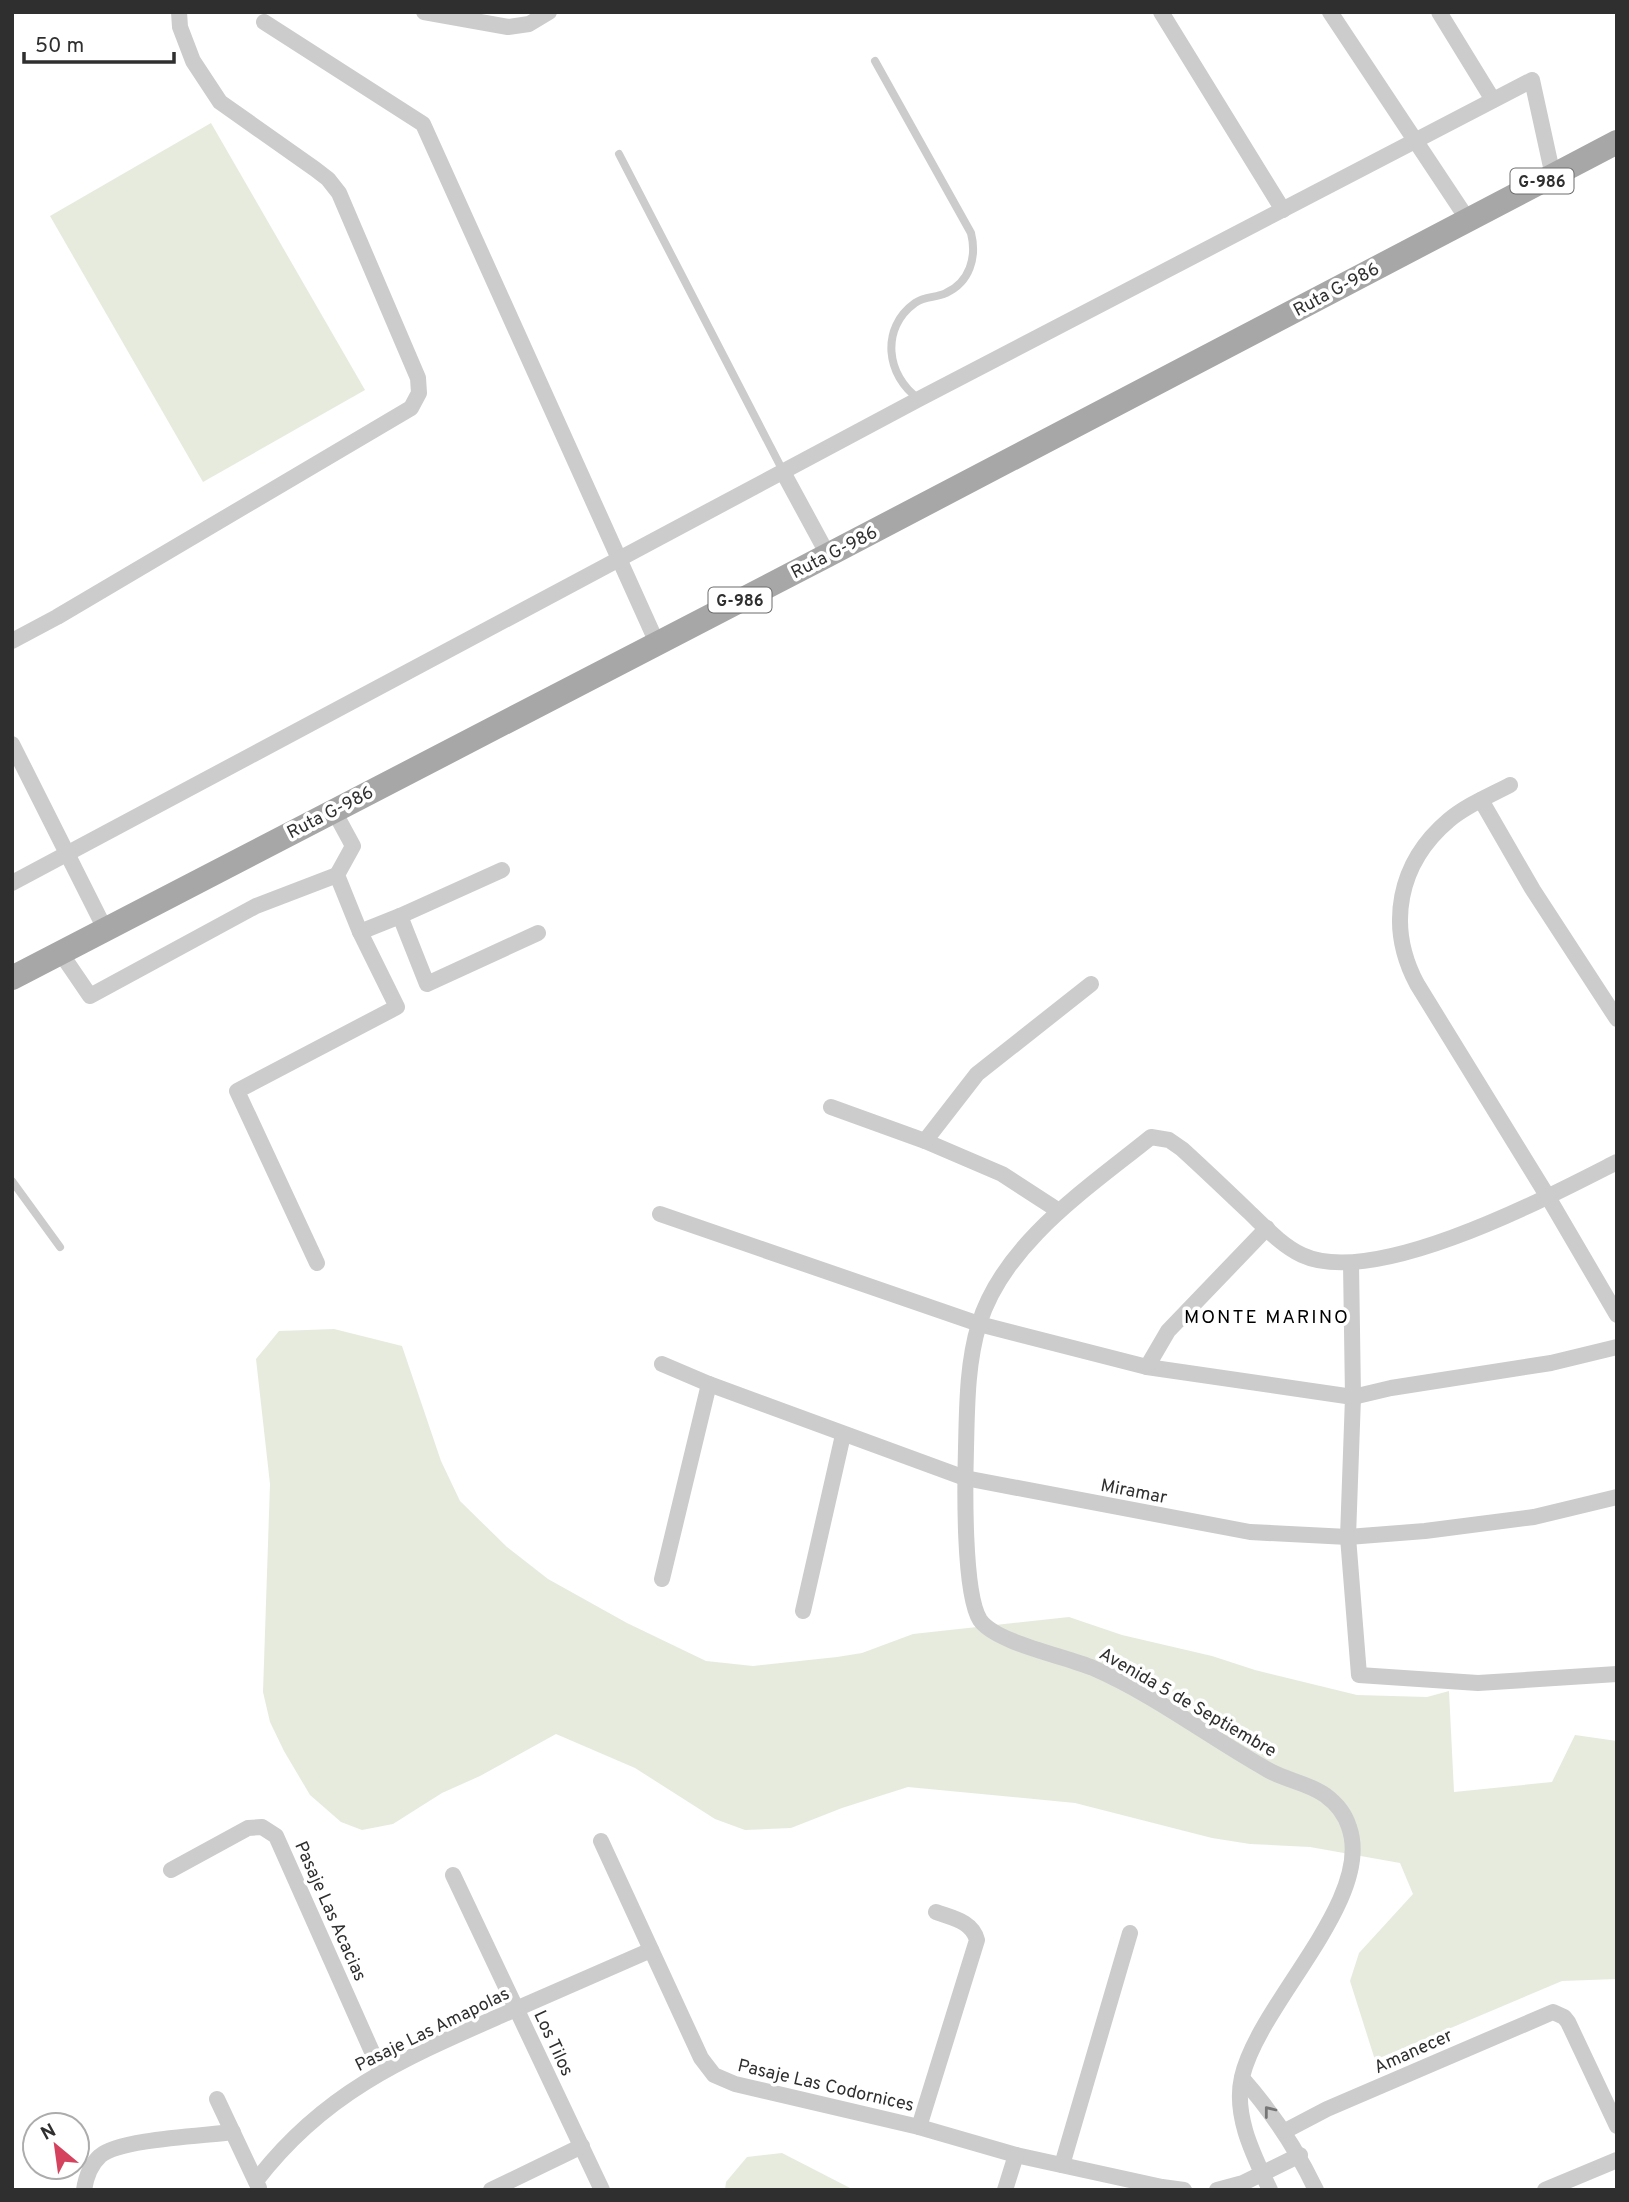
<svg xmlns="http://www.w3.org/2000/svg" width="1629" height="2202" viewBox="0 0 1629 2202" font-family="Overpass,sans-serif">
  <rect width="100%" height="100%" fill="#fff"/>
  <!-- green -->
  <g fill="#e6ebde">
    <path d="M 211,123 L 365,390 L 203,482 L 50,216 Z"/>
    <path d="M 334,1329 L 402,1346 L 441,1461 L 460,1501 L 507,1547 L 548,1579 L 627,1623 L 706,1661 L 753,1666 L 837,1657 L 862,1653 L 913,1634 L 1069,1617 L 1122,1635 L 1212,1656 L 1255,1670 L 1357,1695 L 1427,1697 L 1449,1691 L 1454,1792 L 1552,1782 L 1575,1735 L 1617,1741 L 1617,1979 L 1562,1981 L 1375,2060 L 1350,1981 L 1359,1953 L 1413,1894 L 1400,1863 L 1310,1847 L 1250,1844 L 1212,1838 L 1075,1803 L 908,1787 L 842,1808 L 791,1828 L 745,1830 L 715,1819 L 635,1768 L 556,1734 L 480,1776 L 442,1793 L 393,1824 L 362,1830 L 341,1822 L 310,1795 L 284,1751 L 270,1722 L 263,1692 L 270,1484 L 256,1359 L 279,1331 Z"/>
    <path d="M 782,2153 L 854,2190 L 725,2190 L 726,2182 L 747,2157 Z"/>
  </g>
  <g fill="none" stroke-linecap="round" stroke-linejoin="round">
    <!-- lane -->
    <g stroke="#ccc" stroke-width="8">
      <path d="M 875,61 L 971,233 C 977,257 970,282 946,293 C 936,298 925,296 915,303 C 880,328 886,376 919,399"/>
      <path d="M 619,154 L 783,471"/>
      <path d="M 12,1181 L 60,1247"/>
    </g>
    <!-- street -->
    <g stroke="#ccc" stroke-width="16">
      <path d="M 424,12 L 508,27 L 529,24 L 549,12"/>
      <path d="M 1161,12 L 1283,210"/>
      <path d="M 1330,12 L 1468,220"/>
      <path d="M 1439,12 L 1493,100"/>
      <path d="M 264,22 L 423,124 L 657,643"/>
      <path d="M 783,472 L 828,555"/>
      <path d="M 12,641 L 57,617 L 411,408 L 419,393 L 418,378 L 339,193 L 328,179 L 315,169 L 220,102 L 193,61 L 180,27 L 179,12"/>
      <path d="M 12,744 L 105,929"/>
      <path d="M 1510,785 C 1489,796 1467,805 1449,820 C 1398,863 1386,926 1417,984 L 1548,1197 L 1617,1315"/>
      <path d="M 1481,800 L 1533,890 L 1617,1019"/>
      <path d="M 12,883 L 919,399 L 1532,80 L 1553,176"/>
      <path d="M 400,916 L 427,984 L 538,933"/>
      <path d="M 360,932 L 400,916 L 502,870"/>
      <path d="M 60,952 L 90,996 L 256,906 L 337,875"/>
      <path d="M 831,1107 L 925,1141 L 1002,1174 L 1059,1211"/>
      <path d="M 925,1141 L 977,1074 L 1091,984"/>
      <path d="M 660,1214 L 979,1324 L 1147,1367 L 1353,1397 L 1391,1388 L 1551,1363 L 1617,1347"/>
      <path d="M 317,1263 L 237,1091 L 397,1007 L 360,932 L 337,875 L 353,846 L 334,811"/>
      <path d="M 1351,1263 L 1353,1397 L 1348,1537 L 1359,1675 L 1478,1683 L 1617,1674"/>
      <path d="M 662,1364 L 709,1384 L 965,1478 L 1250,1532 L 1348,1537 L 1425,1531 L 1534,1517 L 1617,1497"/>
      <path d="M 1147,1367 L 1168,1331 L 1267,1228"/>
      <path d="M 662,1579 L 709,1384"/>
      <path d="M 803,1611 L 843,1435"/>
      <path d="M 601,1841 L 701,2058 L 714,2075 L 735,2084 L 919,2127 L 1016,2155 L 1162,2187 L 1184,2190"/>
      <path d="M 171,1870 L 248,1828 L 262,1827 L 276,1836 L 381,2072"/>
      <path d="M 453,1875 L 602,2190"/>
      <path d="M 1242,2078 C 1273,2113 1296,2148 1316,2190"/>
      <path d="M 217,2099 L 259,2188"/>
      <path d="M 919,2127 L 977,1940 C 972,1921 952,1918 936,1912"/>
      <path d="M 1285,2131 L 1327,2109 L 1553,2012 L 1564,2017 L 1568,2022 L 1617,2126"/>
      <path d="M 1062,2165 L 1130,1933"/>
      <path d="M 256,2181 C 323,2093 402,2059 500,2016 C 550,1994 600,1972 651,1950"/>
      <path d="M 84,2190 C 86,2177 90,2165 100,2156 C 120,2139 203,2136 233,2132"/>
      <path d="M 491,2190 L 582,2146"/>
      <path d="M 1005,2190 L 1016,2155"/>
      <path d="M 1217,2190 L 1243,2183 L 1300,2155"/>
      <path d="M 1270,2190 C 1254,2156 1233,2116 1242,2077 C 1259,2003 1375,1899 1349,1827 C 1345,1814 1336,1803 1325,1795 C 1308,1783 1285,1780 1268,1770 C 1209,1737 1155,1695 1093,1668 C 1065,1656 996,1643 980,1620 C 963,1593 965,1483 966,1448 C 967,1407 967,1363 979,1324 C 1004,1243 1088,1188 1151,1137 L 1169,1140 L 1182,1149 C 1204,1169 1226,1190 1248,1211 C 1264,1226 1281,1245 1302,1255 C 1375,1289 1548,1197 1617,1162"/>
      <path d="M 1545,2190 L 1617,2160"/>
    </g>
    <!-- primary -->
    <path stroke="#a7a7a7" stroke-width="24" d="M 12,978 L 828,555 L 1617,142"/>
  </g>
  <!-- one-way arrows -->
  <defs><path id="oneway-chevron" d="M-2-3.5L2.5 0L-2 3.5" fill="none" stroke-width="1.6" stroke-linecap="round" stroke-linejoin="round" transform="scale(1.75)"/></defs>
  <use stroke="#767676" href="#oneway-chevron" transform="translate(1269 2111) rotate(-128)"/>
  <g text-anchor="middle" stroke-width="7" stroke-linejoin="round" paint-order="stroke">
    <!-- shield labels -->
    <g fill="#fff" stroke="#6d6d6d" stroke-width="2">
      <rect x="1510.5" y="168.5" width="63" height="25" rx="5"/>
      <rect x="708.5" y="587.5" width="63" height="25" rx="5"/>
    </g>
    <g font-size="16" font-weight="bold" fill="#2f2f2f">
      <text x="1542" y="187">G-986</text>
      <text x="740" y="606">G-986</text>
    </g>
    <!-- street labels -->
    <g font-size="18" fill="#2f2f2f" stroke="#fff">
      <text transform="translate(1336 289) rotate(-28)" y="6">Ruta G-986</text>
      <text transform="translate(834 552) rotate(-27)" y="6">Ruta G-986</text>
      <text transform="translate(330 812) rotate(-27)" y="6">Ruta G-986</text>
      <text transform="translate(1134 1491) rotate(11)" y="6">Miramar</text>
      <text transform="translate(1188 1702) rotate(30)" y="6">Avenida 5 de Septiembre</text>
      <text transform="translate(331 1911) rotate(66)" y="6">Pasaje Las Acacias</text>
      <text transform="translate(432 2029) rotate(-26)" y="6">Pasaje Las Amapolas</text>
      <text transform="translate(554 2043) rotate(65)" y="6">Los Tilos</text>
      <text transform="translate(1413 2051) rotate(-24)" y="6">Amanecer</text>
      <text transform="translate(826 2085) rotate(13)" y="6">Pasaje Las Codornices</text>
    </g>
    <!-- neighbourhood labels -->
    <g font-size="19" letter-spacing="2" fill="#000" stroke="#fff">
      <text x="1267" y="1323">MONTE MARINO</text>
    </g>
  </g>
  <!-- border -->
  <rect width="1629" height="2202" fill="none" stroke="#2f2f2f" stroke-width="28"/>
  <!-- north arrow -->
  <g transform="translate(56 2146) rotate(331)"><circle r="33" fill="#ffffff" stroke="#acacac" stroke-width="2"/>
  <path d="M0-5L12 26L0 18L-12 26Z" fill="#d4425e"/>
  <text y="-10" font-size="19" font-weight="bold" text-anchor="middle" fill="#2f2f2f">N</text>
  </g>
  <!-- scale -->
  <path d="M24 52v10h150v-10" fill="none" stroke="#2f2f2f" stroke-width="3.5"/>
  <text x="35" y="52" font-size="21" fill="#2f2f2f" stroke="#ffffff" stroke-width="5" paint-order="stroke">50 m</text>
</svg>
